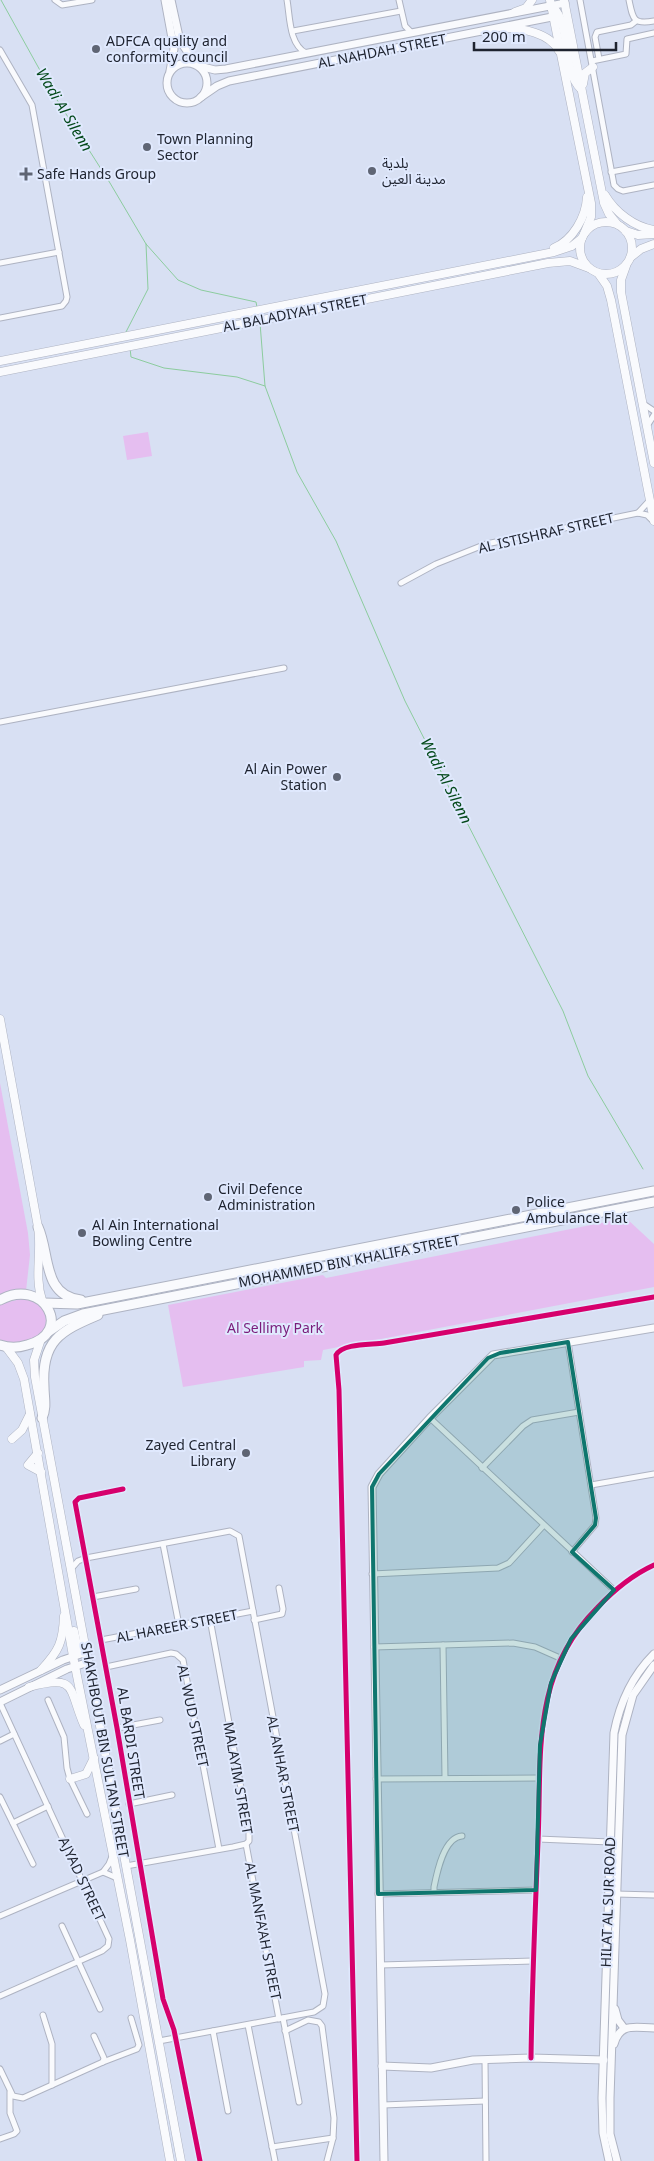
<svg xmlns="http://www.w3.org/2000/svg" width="654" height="2161" viewBox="0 0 654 2161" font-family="'Noto Sans','Noto Sans Arabic',sans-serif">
  <rect width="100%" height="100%" fill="#d8e0f3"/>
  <!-- green -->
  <g fill="#e5bef0">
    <path d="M 148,432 L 152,456 L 127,460 L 123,436 Z"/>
    <path d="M 0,1083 L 28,1233 L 30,1255 L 26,1291 L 0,1294 Z"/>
    <path d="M 626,1218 L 654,1244 L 654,1287 L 323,1350 L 321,1360 L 304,1361 L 304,1367 L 183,1387 L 168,1305 L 323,1275 L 326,1278 Z"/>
    <path d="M 25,1298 L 43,1306 C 55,1340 28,1344 0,1343 L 0,1304 Z"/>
  </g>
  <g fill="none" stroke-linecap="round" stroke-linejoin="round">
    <!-- stream -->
    <g stroke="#8ccc9e" stroke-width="1">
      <path d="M 1,0 L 52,92 L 110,183 L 146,244 L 178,280 L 201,290 L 256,302 L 257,307"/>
      <path d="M 260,323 L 265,386 L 297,472 L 336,541 L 405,701 L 563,1011 L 588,1076 L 643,1169"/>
      <path d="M 126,332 L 148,289 L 146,244"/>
      <path d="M 130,348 L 131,357 L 164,368 L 237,377 L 265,386"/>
    </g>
    <defs>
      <g id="street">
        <path d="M 55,0 L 62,5 L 92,0"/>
        <path d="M 287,0 C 290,17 289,44 306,53"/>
        <path d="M 399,0 L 405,26 L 411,32"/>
        <path d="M 580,0 L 614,185 L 618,189 L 623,191 L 654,185"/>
        <path d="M 629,0 C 633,19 633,25 654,21"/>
        <path d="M 293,31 L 401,11"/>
        <path d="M 0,50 L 32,105 L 67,297 L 66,301 L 62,306 L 0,318"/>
        <path d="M 599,59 L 595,37 L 597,32 L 631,25 L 636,21"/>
        <path d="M 592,61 L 626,54 L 627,39 L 654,33"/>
        <path d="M 611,172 L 654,164"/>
        <path d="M 0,263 L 59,252"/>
        <path d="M 642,403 L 654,411"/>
        <path d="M 647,426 L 654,415"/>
        <path d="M 638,513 L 650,500"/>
        <path d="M 401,583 L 436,564 L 486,544 L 638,513 L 647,515 L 653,521"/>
        <path d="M 0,722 L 284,668"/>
        <path d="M 568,1342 L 596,1518 L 595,1525 L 572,1552"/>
        <path d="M 430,1418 L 614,1590"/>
        <path d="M 482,1468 L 523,1426 L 532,1420 L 579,1412"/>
        <path d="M 591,1485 L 654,1474"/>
        <path d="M 123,1489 L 79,1498 L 75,1502 L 117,1728 L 163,1999 L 174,2030 L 200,2161"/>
        <path d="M 163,1544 L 179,1625"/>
        <path d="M 71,1569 L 78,1561 L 86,1558 L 230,1531 L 239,1536 L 325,1994 L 323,2006 L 314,2012 L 159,2041"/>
        <path d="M 372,1574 L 498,1568 L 509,1563 L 543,1526"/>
        <path d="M 93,1597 L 136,1589"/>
        <path d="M 254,1620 L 282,1614 L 283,1609 L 279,1588"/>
        <path d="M 101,1640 L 253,1611"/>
        <path d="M 443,1645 L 445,1778"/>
        <path d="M 374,1647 L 513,1643 L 535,1647 L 560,1658"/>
        <path d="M 106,1667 L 171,1653 L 176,1654 L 183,1660 L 219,1849"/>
        <path d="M 48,1700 L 64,1737 L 67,1768 L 70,1779 L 87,1814"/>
        <path d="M 0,1703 L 109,1939 L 108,1946 L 102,1951 L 0,1996"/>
        <path d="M 117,1728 L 160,1720"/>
        <path d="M 0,1741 L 14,1734"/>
        <path d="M 376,1779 L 538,1778"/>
        <path d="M 0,1797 L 33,1864"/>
        <path d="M 129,1804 L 172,1795"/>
        <path d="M 13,1823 L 48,1806"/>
        <path d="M 538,1839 L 610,1842"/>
        <path d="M 246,1844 L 279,2019"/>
        <path d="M 126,1866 L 233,1847 L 246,1844 L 249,1841 L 249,1832 L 210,1619"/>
        <path d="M 103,1872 L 117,1878"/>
        <path d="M 434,1892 L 434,1887 C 437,1872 444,1837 462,1836"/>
        <path d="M 378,1894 L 536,1890"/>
        <path d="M 616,1894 L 654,1895"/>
        <path d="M 0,1916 L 103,1872 L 109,1864 L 113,1854"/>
        <path d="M 62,1926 L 100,2009"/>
        <path d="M 380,1965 L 533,1961"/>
        <path d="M 43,2015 L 52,2044 L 52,2085"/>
        <path d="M 283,2018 L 299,2102"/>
        <path d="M 248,2025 L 275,2161"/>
        <path d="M 213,2031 L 228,2111"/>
        <path d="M 285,2031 L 308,2020 L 319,2022 L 322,2026 L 334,2118 L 333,2138 L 327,2161"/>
        <path d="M 531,2058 C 532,1986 535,1914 538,1842 C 542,1756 530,1675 597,1608 C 614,1590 632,1575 654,1565"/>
        <path d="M 485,2060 L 486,2161"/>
        <path d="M 103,2062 L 137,2049 L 139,2045 L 131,2018"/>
        <path d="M 0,2069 L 13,2096 L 23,2098 L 103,2062 L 104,2058 L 94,2036"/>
        <path d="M 383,2105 L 485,2101"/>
        <path d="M 0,2139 L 14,2134 L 17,2131 L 10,2113 L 10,2092"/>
        <path d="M 272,2147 L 333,2138"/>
        <path d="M 357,2161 L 339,1390 L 336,1355 C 343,1343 371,1345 384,1343 L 654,1297"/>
      </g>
      <g id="secondary">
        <path d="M 165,0 L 174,49 L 170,71"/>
        <path d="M 171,0 L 180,41 L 196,64"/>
        <circle cx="187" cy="83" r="20"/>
        <path d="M 199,66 L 215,70 L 226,69 L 565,3"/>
        <path d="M 201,97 L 217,86 L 229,81 L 557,16"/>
        <path d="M 0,1690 L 63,1660 L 87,1652"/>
        <path d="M 0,1702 L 67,1669 L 89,1662"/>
        <path d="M 615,2009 L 618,2020 L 624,2028"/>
        <path d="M 614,2044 C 620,2022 635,2028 654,2028"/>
        <path d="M 382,2066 L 431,2068 L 473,2060 L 531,2058 L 604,2060"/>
        <path d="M 384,2161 L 372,1487 L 379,1474 L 430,1418 L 493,1355 L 654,1328"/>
        <path d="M 609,2161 L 603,2133 L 602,2098 L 614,1733 C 620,1702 632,1676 654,1654"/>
        <path d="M 617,2161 L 610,2134 L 610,2098 L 622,1735 L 633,1695 L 654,1665"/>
      </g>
      <g id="primary">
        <path d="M 550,0 L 591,203 L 591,217 L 584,234"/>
        <path d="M 564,0 L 604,203 L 609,214 L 617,224"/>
        <path d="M 553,7 C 572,26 561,70 581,89"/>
        <path d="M 515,12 L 526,8 L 532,0"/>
        <path d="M 504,28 C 522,28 550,33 559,51"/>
        <path d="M 583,84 L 585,73 L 593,67"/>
        <path d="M 605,195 C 615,212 634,227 654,230"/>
        <circle cx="606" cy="248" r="26"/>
        <path d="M 626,231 L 638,235 L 654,234"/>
        <path d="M 554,248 C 573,240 586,217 587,197"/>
        <path d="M 631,257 L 641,249 L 654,244"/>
        <path d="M 626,266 L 621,280 L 621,292 L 654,463"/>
        <path d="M 598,273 L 607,286 L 611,300 L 654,521"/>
        <path d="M 0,361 L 554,252 L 572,246 L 582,238"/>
        <path d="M 0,372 L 548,263 L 570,261 L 589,268"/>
        <path d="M 0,1019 L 38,1227 C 42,1252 34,1276 42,1300"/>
        <path d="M 41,1339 L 34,1360 L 35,1377 L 181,2161"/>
        <path d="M 6,1347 L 18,1363 L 24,1379 L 73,1656 L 130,1940 L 170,2161"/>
        <path d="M 12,1439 L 22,1430 L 30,1414"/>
        <path d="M 38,1453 L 28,1465 L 41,1472"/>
        <path d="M 74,1631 L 78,1650 L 82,1649 L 84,1642"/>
        <path d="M 41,1670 C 59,1651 63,1642 64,1616"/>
        <path d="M 29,1687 C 78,1674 68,1688 84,1725"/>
        <path d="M 70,1779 L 86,1774 L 94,1758"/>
      </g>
      <g id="highway">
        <path d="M 38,1227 C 50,1253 42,1296 81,1300"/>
        <path d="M 0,1300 C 44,1276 75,1333 27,1345 C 18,1348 9,1348 0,1345"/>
        <path d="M 44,1303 L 77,1304 L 654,1191"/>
        <path d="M 48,1332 L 64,1321 L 83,1314 L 654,1202"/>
        <path d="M 42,1418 C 47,1408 44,1397 44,1387 C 41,1341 60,1331 98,1315"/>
      </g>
    </defs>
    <!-- street casing -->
    <use href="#street" stroke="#aeb3c2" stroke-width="7"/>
    <!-- secondary casing -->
    <use href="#secondary" stroke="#aeb3c2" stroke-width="9"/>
    <!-- primary casing -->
    <use href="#primary" stroke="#aeb3c2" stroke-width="9"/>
    <!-- highway casing -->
    <use href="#highway" stroke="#aeb3c2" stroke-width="11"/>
    <!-- street -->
    <use href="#street" stroke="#f9fafd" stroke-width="5"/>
    <!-- secondary -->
    <use href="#secondary" stroke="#f9fafd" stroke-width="7"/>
    <!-- primary -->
    <use href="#primary" stroke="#f9fafd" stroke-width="8"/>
    <!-- highway -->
    <use href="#highway" stroke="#f9fafd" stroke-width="9"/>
    <defs>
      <g id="cycleway">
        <path d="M 123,1489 L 79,1498 L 75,1502 L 117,1728 L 163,1999 L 174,2030 L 200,2161"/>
        <path d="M 531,2058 C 532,1986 535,1914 538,1842 C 542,1756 530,1675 597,1608 C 614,1590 632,1575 654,1565"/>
        <path d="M 357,2161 L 339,1390 L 336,1355 C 343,1343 371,1345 384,1343 L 654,1297"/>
      </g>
    </defs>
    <!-- cycleway casing -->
    <use href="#cycleway" stroke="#e0e9fe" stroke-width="8"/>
    <!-- cycleway -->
    <use href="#cycleway" stroke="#d6006c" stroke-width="5"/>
  </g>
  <!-- marked area -->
  <path fill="#0f766e" fill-opacity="0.2" stroke="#0f766e" stroke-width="4" stroke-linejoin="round" d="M 568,1342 L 596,1518 L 595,1525 L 572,1552 L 614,1590 L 571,1639 L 551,1683 L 540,1745 L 536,1890 L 378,1894 L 372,1487 L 379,1474 L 488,1358 L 500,1353 Z"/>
  <!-- markers -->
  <g fill="#5f6574" stroke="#e0e9fe" stroke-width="2">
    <circle cx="96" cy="49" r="5"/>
    <circle cx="147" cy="147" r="5"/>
    <circle cx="372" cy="171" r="5"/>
    <path d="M23.5 166.5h5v5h5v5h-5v5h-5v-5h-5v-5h5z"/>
    <circle cx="337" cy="777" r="5"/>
    <circle cx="208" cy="1197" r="5"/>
    <circle cx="516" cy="1210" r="5"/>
    <circle cx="82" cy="1233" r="5"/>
    <circle cx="246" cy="1453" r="5"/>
  </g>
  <g text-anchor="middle" stroke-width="4" stroke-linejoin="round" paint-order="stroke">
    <!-- poi labels -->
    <g font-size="14" fill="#1e232f" stroke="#e0e9fe" text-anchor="start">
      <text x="106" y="46">ADFCA quality and<tspan x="106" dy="16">conformity council</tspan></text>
      <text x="157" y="144">Town Planning<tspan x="157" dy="16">Sector</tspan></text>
      <text x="382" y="168">بلدية<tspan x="382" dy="16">مدينة العين</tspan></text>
      <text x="37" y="179">Safe Hands Group</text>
      <text x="327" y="774" text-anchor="end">Al Ain Power<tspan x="327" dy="16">Station</tspan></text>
      <text x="218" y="1194">Civil Defence<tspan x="218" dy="16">Administration</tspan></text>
      <text x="526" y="1207">Police<tspan x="526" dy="16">Ambulance Flat</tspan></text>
      <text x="92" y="1230">Al Ain International<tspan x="92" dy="16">Bowling Centre</tspan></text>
      <text x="236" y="1450" text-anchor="end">Zayed Central<tspan x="236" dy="16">Library</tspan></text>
    </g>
    <!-- street labels -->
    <g font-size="14" fill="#1e232f" stroke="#e0e9fe">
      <text transform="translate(382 51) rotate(-11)" y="5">AL NAHDAH STREET</text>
      <text transform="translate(295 313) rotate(-11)" y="5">AL BALADIYAH STREET</text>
      <text transform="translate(546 533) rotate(-13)" y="5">AL ISTISHRAF STREET</text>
      <text transform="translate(349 1261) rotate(-11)" y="5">MOHAMMED BIN KHALIFA STREET</text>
      <text transform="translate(177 1626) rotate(-11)" y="5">AL HAREER STREET</text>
      <text transform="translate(193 1716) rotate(78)" y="5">AL WUD STREET</text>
      <text transform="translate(131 1743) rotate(81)" y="5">AL BARDI STREET</text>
      <text transform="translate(105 1750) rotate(80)" y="5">SHAKHBOUT BIN SULTAN STREET</text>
      <text transform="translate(283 1774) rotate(79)" y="5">AL ANHAR STREET</text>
      <text transform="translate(238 1778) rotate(80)" y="5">MALAYIM STREET</text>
      <text transform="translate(82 1879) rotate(65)" y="5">AJYAD STREET</text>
      <text transform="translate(608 1902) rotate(-88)" y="5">HILAT AL SUR ROAD</text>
      <text transform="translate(263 1931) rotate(79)" y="5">AL MANFA'AH STREET</text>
    </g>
    <!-- park labels -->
    <g font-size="14" fill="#7a1c7b" stroke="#e0e9fe">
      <text x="275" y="1333">Al Sellimy Park</text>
    </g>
    <!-- water labels -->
    <g font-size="15" font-style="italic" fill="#03491a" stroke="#e0e9fe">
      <text transform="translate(64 110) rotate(59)" y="5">Wadi Al Silenn</text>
      <text transform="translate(446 781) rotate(63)" y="5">Wadi Al Silenn</text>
    </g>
  </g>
  <!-- scale -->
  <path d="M474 42v8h142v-8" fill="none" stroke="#1e232f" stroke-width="2.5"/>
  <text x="482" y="42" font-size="15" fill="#1e232f" stroke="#e0e9fe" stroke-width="4" paint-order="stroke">200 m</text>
</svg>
